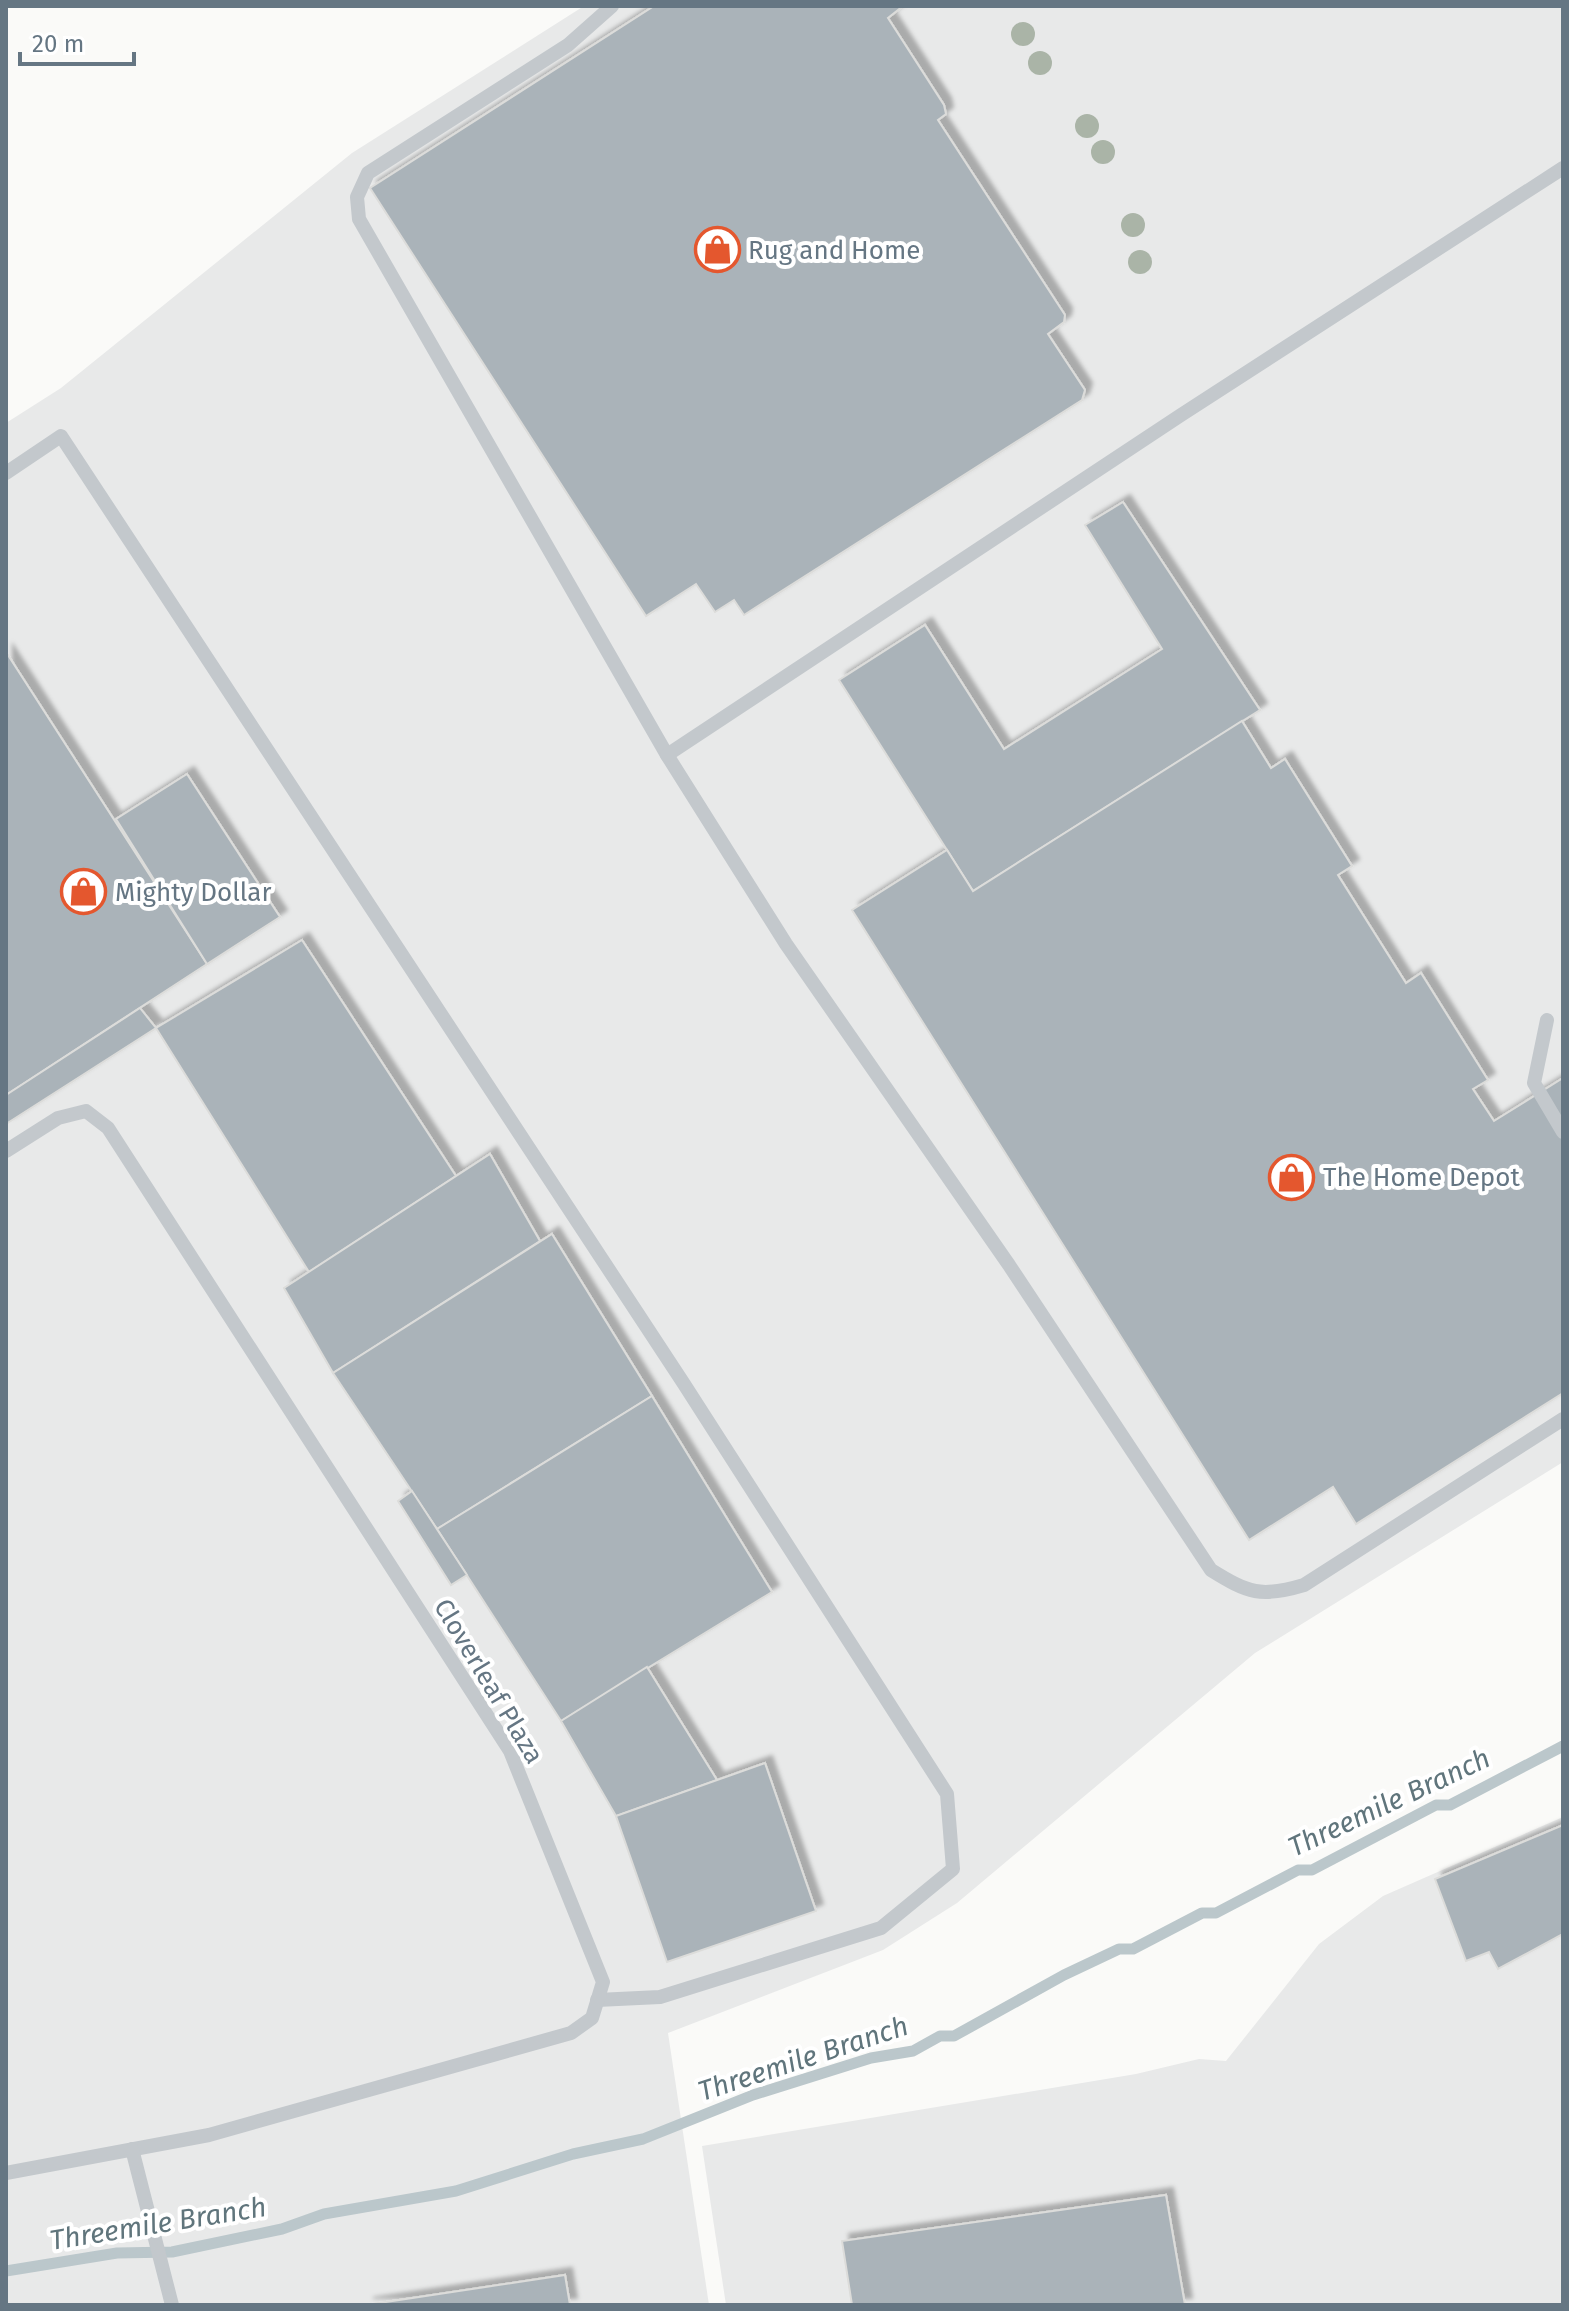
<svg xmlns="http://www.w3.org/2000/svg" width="1569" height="2311" viewBox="0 0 1569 2311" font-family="'Fira Sans',sans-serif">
  <defs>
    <filter id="shadow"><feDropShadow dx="7" dy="-7" stdDeviation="2" flood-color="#0004"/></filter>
  </defs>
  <rect width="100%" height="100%" fill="#fafaf8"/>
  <!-- built -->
  <g fill="#e8e9e9">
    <path d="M 584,6 L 1563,6 L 1563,1462 L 1255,1653 L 957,1903 L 883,1950 L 668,2033 L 709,2305 L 6,2305 L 6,423 L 61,388 L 352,153 Z"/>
    <path d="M 1563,1817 L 1563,2305 L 726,2305 L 702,2146 L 1136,2074 L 1199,2059 L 1226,2061 L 1319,1944 L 1383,1896 Z"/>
  </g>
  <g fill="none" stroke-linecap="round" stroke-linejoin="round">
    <!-- stream -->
    <path stroke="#bbc7cb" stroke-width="11" d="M 6,2271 L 117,2253 L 172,2252 L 282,2229 L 324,2214 L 456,2191 L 573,2154 L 643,2139 L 753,2095 L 871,2058 L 913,2051 L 940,2036 L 954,2036 L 1064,1975 L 1119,1949 L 1133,1949 L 1202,1913 L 1216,1913 L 1298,1870 L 1312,1870 L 1436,1805 L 1450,1805 L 1563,1746"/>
  </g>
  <!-- building -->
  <g fill="#aab3b9" stroke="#dcdcda" stroke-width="2" filter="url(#shadow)">
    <path d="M 654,6 L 903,6 L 888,18 L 944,105 L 946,114 L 938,120 L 1065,315 L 1064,322 L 1048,334 L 1085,390 L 1082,400 L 744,615 L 734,600 L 715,612 L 696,584 L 646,616 L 370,188 Z"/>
    <path d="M 1123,502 L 1260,710 L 973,891 L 839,680 L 925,625 L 1004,749 L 1162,649 L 1085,525 Z"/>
    <path d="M 6,652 L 207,964 L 6,1095 Z"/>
    <path d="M 1242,721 L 1271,768 L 1285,759 L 1352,866 L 1338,875 L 1406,983 L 1421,973 L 1488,1080 L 1473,1089 L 1494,1121 L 1563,1078 L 1563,1393 L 1356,1524 L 1333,1487 L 1249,1540 L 852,910 L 947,850 L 973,891 Z"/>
    <path d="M 187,774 L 280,917 L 207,964 L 116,819 Z"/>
    <path d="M 302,940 L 456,1176 L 309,1272 L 156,1028 Z"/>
    <path d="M 140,1008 L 156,1028 L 6,1124 L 6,1095 Z"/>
    <path d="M 490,1154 L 540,1241 L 333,1373 L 284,1288 Z"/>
    <path d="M 552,1234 L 652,1396 L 437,1529 L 333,1373 Z"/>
    <path d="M 652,1396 L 772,1592 L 561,1721 L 437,1529 Z"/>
    <path d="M 412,1491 L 467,1575 L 451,1585 L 398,1501 Z"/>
    <path d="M 647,1667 L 717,1780 L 616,1816 L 561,1721 Z"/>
    <path d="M 765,1763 L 816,1911 L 667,1962 L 616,1816 Z"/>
    <path d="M 1563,1825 L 1563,1934 L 1498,1969 L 1489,1952 L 1466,1961 L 1435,1879 Z"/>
    <path d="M 1166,2195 L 1185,2305 L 852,2305 L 842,2241 Z"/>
    <path d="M 565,2275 L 570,2305 L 366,2305 Z"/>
  </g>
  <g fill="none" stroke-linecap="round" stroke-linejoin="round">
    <!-- service -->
    <g stroke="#c3c8cc" stroke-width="14">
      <path d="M 612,6 L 568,45 L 368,173 L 357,197 L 359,219 L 667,755 L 786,944 L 1009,1265 L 1211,1570 C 1248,1593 1261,1598 1304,1585 L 1563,1419"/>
      <path d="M 6,473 L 61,436 L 684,1384 L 947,1794 L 953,1869 L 881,1928 L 660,1997 L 597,2000"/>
      <path d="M 667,755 L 1181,415 L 1563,168"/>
      <path d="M 1547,1020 L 1534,1083 L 1563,1132"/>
      <path d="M 6,1151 L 58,1118 L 86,1111 L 108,1128 L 510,1751 L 603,1982 L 592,2018 L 571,2033 L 209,2135 L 6,2173"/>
      <path d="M 132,2149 L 172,2305"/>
    </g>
  </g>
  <!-- trees -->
  <g fill="#aab4a7">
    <circle cx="1023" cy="34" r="12"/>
    <circle cx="1040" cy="63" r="12"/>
    <circle cx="1087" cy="126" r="12"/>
    <circle cx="1103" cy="152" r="12"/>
    <circle cx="1133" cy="225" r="12"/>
    <circle cx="1140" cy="262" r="12"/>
  </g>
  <!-- icons -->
  <defs>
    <symbol id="shop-ring" viewBox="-11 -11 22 22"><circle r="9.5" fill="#fff" stroke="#e4572e" stroke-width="1.5"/><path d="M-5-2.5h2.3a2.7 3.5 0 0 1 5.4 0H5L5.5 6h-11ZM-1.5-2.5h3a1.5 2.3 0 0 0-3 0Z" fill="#e4572e"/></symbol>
  </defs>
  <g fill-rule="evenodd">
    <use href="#shop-ring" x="692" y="224" width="51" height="51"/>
    <use href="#shop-ring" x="58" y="866" width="51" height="51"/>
    <use href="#shop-ring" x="1266" y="1152" width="51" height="51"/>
  </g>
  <g text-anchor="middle" stroke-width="8" stroke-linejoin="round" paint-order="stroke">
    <!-- poi labels -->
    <g font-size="26" fill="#657683" stroke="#fff" text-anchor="start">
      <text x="748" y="259">Rug and Home</text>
      <text x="115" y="901">Mighty Dollar</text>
      <text x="1323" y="1186">The Home Depot</text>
    </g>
    <!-- street labels -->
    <g font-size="26" fill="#657683" stroke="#fff">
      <text transform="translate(489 1681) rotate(59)" y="9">Cloverleaf Plaza</text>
    </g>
    <!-- water labels -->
    <g font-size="28" font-style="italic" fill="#60757c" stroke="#fff">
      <text transform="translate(1389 1802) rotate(-25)" y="10">Threemile Branch</text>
      <text transform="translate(803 2058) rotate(-18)" y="10">Threemile Branch</text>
      <text transform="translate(158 2223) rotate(-9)" y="10">Threemile Branch</text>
    </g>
  </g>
  <!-- border -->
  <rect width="1569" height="2311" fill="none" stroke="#657683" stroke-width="16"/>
  <!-- scale -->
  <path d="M20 52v12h114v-12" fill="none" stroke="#657683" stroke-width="4"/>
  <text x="32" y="52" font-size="24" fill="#657683" stroke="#ffffff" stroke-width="6" paint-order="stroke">20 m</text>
</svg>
